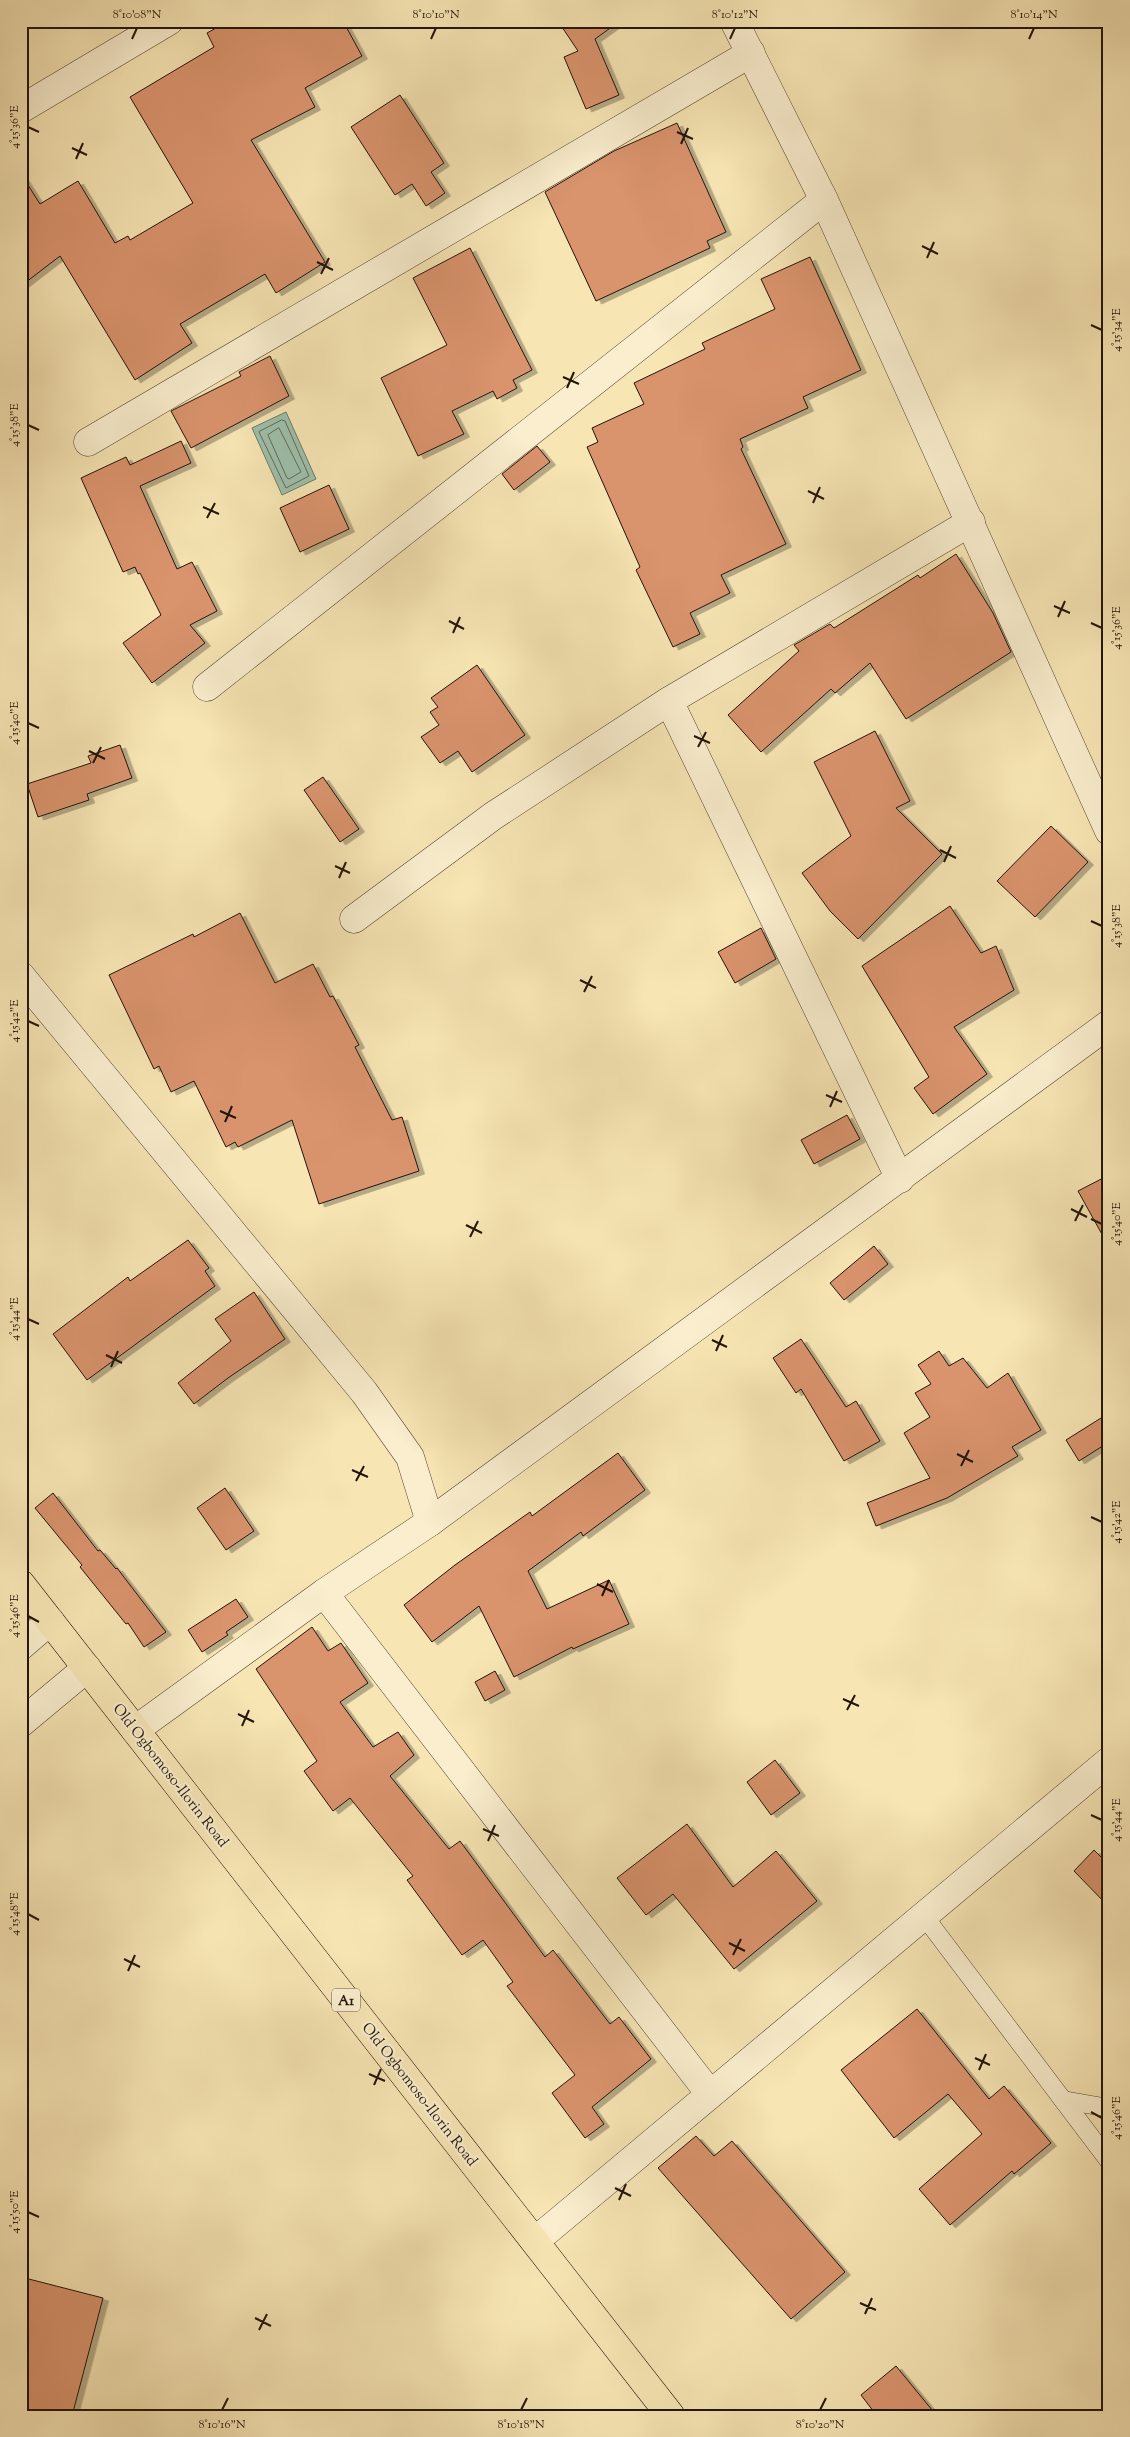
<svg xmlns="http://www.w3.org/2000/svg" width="1130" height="2437" viewBox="0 0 1130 2437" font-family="'Sorts Mill Goudy',serif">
  <defs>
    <filter id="shadow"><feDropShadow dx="5.5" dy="3" stdDeviation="0" flood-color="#0004"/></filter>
  </defs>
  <rect width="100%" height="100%" fill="#f7e5b4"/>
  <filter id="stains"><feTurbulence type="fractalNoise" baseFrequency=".004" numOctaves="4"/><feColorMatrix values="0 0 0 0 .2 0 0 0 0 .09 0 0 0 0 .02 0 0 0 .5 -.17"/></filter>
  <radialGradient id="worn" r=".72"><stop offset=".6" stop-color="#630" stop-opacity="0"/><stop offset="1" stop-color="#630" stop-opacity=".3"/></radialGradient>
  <!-- water -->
  <path fill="#9ebfaa" stroke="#6c7b6a" d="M 286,412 L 316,479 L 282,495 L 252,428 Z"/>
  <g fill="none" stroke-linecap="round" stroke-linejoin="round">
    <!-- shore -->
    <g stroke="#606a5a" stroke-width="1">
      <path d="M 282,420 L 285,421 L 309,476 L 286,488 L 259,432 Z"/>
      <path d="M 279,428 L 301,472 L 289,479 L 287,478 L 268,435 Z"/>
    </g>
  </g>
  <!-- building -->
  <g fill="#d9936d" stroke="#21140a" filter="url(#shadow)">
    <path d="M 229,21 L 343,21 L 362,56 L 305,88 L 315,107 L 251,140 L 325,262 L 276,293 L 265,274 L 180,324 L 192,343 L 135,380 L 60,256 L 21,286 L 21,174 L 40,204 L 78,181 L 115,243 L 128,236 L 130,240 L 193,203 L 130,97 L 214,47 L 207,33 Z"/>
    <path d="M 558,21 L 620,21 L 595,39 L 619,95 L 586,109 L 564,57 L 578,51 Z"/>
    <path d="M 400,95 L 444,163 L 431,172 L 445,193 L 426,206 L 412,184 L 395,195 L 351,127 Z"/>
    <path d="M 677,123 L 726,232 L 707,241 L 710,248 L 596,301 L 545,192 L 614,151 Z"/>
    <path d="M 470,248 L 532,370 L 513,380 L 517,388 L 497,399 L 493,391 L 452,411 L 464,434 L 418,456 L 381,378 L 447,345 L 413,278 Z"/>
    <path d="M 810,257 L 861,370 L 803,397 L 808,408 L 740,439 L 743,447 L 741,449 L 786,544 L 721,575 L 730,593 L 690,613 L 700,634 L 673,647 L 636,570 L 640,567 L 587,447 L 598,442 L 592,428 L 644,404 L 634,383 L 705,349 L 702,343 L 775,309 L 761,279 Z"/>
    <path d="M 270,356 L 289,396 L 191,448 L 171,411 L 241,376 L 239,372 Z"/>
    <path d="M 181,441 L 191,463 L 140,486 L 177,569 L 192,562 L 217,611 L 190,625 L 205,643 L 152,683 L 123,643 L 161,615 L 140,573 L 138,574 L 135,567 L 123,572 L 81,478 L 126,457 L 130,465 Z"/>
    <path d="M 537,446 L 550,462 L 514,490 L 502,474 Z"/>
    <path d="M 329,485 L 349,529 L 300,552 L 280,508 Z"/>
    <path d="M 956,554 L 993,613 L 1011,652 L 906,719 L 870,663 L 835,693 L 831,689 L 761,752 L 728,715 L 799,651 L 794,645 L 830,624 L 834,628 L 918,575 L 920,578 Z"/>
    <path d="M 477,665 L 525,735 L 472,772 L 458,751 L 440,763 L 421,737 L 439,725 L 430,712 L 438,707 L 431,698 Z"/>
    <path d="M 875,731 L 910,801 L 896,808 L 942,854 L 858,939 L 830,911 L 802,873 L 851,836 L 814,762 Z"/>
    <path d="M 120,745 L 132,778 L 87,794 L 89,800 L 38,817 L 27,784 L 91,763 L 88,756 Z"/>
    <path d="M 323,777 L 359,829 L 340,842 L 304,790 Z"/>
    <path d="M 1051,826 L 1088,862 L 1035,917 L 997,881 Z"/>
    <path d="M 950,906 L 981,953 L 996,946 L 1014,990 L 954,1027 L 987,1074 L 933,1114 L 914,1088 L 929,1077 L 862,966 Z"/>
    <path d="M 240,913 L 275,983 L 313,964 L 330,997 L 333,996 L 359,1045 L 355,1047 L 392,1120 L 402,1117 L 419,1171 L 319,1204 L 292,1120 L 238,1147 L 235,1142 L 226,1147 L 194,1081 L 171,1092 L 159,1066 L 154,1069 L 109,975 L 193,934 L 194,937 Z"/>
    <path d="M 761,928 L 776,959 L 735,983 L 718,952 Z"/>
    <path d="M 847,1115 L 860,1139 L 814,1164 L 801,1140 Z"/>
    <path d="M 1109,1175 L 1109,1247 L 1078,1191 Z"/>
    <path d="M 188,1240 L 209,1268 L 205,1271 L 215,1286 L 87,1380 L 53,1334 L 128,1277 L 130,1281 Z"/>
    <path d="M 874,1246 L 888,1264 L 844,1300 L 830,1283 Z"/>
    <path d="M 254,1292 L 285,1339 L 228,1378 L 194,1404 L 178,1383 L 231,1341 L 215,1319 Z"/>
    <path d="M 801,1339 L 846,1407 L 856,1401 L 880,1441 L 844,1461 L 801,1389 L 796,1393 L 773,1358 Z"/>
    <path d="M 939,1351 L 949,1366 L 963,1358 L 987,1388 L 1008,1373 L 1041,1430 L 1012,1447 L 1018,1456 L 947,1498 L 876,1526 L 867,1503 L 930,1478 L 904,1433 L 930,1417 L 915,1393 L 931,1384 L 918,1365 Z"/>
    <path d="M 1109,1413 L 1109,1442 L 1079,1461 L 1066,1440 Z"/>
    <path d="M 618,1453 L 645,1490 L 583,1536 L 581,1532 L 528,1571 L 547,1609 L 609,1580 L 629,1624 L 573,1649 L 572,1647 L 514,1677 L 479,1606 L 432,1642 L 404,1605 L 455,1565 L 530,1512 L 532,1516 Z"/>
    <path d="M 225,1488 L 254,1531 L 226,1550 L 197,1508 Z"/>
    <path d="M 53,1493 L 98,1551 L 100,1550 L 116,1569 L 117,1568 L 166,1632 L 144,1647 L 128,1623 L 126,1624 L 80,1567 L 82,1565 L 35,1508 Z"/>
    <path d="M 236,1599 L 248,1617 L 226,1632 L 228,1635 L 202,1652 L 188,1630 Z"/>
    <path d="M 312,1627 L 328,1651 L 341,1643 L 368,1683 L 340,1702 L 373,1747 L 398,1732 L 414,1755 L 390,1776 L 449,1849 L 460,1841 L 545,1957 L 553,1950 L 610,2024 L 619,2017 L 651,2059 L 592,2107 L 604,2124 L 585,2138 L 552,2093 L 575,2075 L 507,1986 L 513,1982 L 483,1940 L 462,1955 L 407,1880 L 413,1876 L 354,1803 L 350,1798 L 333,1811 L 304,1771 L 317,1761 L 256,1669 Z"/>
    <path d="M 495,1671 L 505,1690 L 485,1701 L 475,1682 Z"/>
    <path d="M 775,1760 L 800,1793 L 771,1815 L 747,1782 Z"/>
    <path d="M 687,1824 L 733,1887 L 776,1851 L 817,1901 L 734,1969 L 673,1894 L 646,1915 L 617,1878 Z"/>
    <path d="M 1094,1850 L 1109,1865 L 1109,1907 L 1074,1871 Z"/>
    <path d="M 917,2009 L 989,2099 L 1004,2086 L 1051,2143 L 1014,2174 L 1012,2171 L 950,2225 L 919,2189 L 982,2134 L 948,2094 L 894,2138 L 841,2070 Z"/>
    <path d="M 696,2136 L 714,2156 L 732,2141 L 845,2272 L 791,2319 L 658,2168 Z"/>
    <path d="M 21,2277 L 103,2298 L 72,2416 L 21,2416 Z"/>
    <path d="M 896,2366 L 937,2416 L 877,2416 L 861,2395 Z"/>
  </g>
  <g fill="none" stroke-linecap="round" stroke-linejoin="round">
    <defs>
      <g id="service">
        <path d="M 924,1916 L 1109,2161"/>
        <path d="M 1063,2100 L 1109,2108"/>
      </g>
      <g id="minor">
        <path d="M 734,21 L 824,200 L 1109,831"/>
        <path d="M 21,109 L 169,21"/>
        <path d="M 88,442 L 751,53"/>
        <path d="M 207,687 L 824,200"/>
        <path d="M 669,701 L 900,1179"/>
        <path d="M 354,919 L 493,816 L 669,701 L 971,522"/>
        <path d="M 21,976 L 364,1392 L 410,1457 L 430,1522"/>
        <path d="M 324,1593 L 710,2094"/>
        <path d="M 21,1646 L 50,1621"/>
        <path d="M 21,1723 L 87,1668"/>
        <path d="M 135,1730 L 324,1593 L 430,1522 L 1109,1024"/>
        <path d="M 535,2241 L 1109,1761"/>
      </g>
      <path id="trunk" d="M 21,1584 L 671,2416"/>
    </defs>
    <!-- service casing -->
    <use href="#service" stroke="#564834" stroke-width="19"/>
    <!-- minor casing -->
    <use href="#minor" stroke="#564834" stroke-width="29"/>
    <!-- trunk casing -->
    <use href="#trunk" stroke="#21140a" stroke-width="29"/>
    <!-- service -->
    <use href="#service" stroke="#faeece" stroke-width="18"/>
    <!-- minor -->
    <use href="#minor" stroke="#faeece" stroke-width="28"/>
    <!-- trunk -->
    <use href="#trunk" stroke="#f7e5b4" stroke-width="28"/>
  </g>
  <!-- ticks -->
  <path fill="none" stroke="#21140a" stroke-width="2" d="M 132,39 L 137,28M 431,39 L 436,28M 730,39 L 735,28M 1029,39 L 1034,28M 28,127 L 39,132M 677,132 L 693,139M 681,144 L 688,128M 72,148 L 87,155M 76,159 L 83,143M 922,246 L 938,254M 927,258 L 934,242M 317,262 L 333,270M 321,274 L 329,258M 1091,325 L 1102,330M 563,377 L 579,384M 567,388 L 574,372M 28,425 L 39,430M 808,491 L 824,499M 813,503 L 820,487M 203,507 L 219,514M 207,518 L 215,503M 1054,606 L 1070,613M 1058,617 L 1065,601M 449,621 L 464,629M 1091,623 L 1102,628M 453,633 L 460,617M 28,723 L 39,728M 694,736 L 710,743M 698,747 L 706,732M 89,751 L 105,759M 93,763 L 101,747M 940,850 L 956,858M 944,862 L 951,846M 335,866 L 350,873M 339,878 L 346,862M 1091,921 L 1102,926M 580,980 L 596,988M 584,992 L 592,976M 28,1021 L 39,1026M 826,1095 L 842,1102M 830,1107 L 837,1091M 220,1111 L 236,1118M 225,1122 L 232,1106M 1071,1209 L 1087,1217M 1091,1219 L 1102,1224M 1075,1221 L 1083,1205M 466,1225 L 482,1233M 470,1237 L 478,1221M 28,1319 L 39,1324M 712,1340 L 727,1347M 716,1351 L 723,1335M 106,1355 L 122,1363M 111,1367 L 118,1351M 957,1454 L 973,1462M 961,1466 L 969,1450M 352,1470 L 368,1477M 356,1481 L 364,1466M 1091,1517 L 1102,1522M 597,1584 L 613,1592M 602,1596 L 609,1580M 28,1616 L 39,1622M 843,1699 L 859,1706M 847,1710 L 855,1695M 238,1714 L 254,1722M 242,1726 L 249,1710M 1091,1815 L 1102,1820M 483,1829 L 499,1836M 488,1841 L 495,1825M 28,1914 L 39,1920M 729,1943 L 745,1951M 733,1955 L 741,1939M 124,1959 L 140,1967M 128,1971 L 135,1955M 975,2058 L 990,2065M 979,2070 L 986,2054M 369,2074 L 385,2081M 374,2085 L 381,2069M 1091,2112 L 1102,2118M 615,2188 L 631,2196M 619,2200 L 626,2184M 28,2212 L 39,2217M 860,2303 L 876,2310M 865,2314 L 872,2298M 255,2318 L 271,2326M 259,2330 L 267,2314M 222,2410 L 228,2398M 521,2410 L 527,2398M 820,2410 L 826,2398"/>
  <g text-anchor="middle" stroke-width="4.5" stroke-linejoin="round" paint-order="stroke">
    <!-- shield labels -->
    <rect fill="#faeece" stroke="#625545" stroke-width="1" x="332" y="1988.5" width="28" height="23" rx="4"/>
    <g font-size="14" font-weight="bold" fill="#21140a">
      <text x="346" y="2005">A1</text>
    </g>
    <!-- street labels -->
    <g font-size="15" fill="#21140a" stroke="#faeece">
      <text transform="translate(171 1775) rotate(52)" y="5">Old Ogbomoso-Ilorin Road</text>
      <text transform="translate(420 2094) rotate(52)" y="5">Old Ogbomoso-Ilorin Road</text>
    </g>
  </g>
  <!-- margin -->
  <rect width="1130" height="2437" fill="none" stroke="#f7e5b4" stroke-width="55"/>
  <rect x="28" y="28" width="1074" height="2382" fill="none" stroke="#21140a" stroke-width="2"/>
  <g font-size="12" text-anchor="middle" fill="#21140a">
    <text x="137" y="18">8°10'08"N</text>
    <text x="436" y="18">8°10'10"N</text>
    <text x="735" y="18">8°10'12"N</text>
    <text x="1034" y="18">8°10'14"N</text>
    <text transform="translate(14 127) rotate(-90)" y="4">4°15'36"E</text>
    <text transform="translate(1116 330) rotate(-90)" y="4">4°15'34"E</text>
    <text transform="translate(14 425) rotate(-90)" y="4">4°15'38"E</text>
    <text transform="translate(1116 628) rotate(-90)" y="4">4°15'36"E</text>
    <text transform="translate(14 723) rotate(-90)" y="4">4°15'40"E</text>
    <text transform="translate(1116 926) rotate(-90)" y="4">4°15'38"E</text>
    <text transform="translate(14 1021) rotate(-90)" y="4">4°15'42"E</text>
    <text transform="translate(1116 1224) rotate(-90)" y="4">4°15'40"E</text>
    <text transform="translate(14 1319) rotate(-90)" y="4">4°15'44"E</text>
    <text transform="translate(1116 1522) rotate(-90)" y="4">4°15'42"E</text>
    <text transform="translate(14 1616) rotate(-90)" y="4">4°15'46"E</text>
    <text transform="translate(1116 1820) rotate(-90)" y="4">4°15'44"E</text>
    <text transform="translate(14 1914) rotate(-90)" y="4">4°15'48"E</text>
    <text transform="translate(1116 2118) rotate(-90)" y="4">4°15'46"E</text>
    <text transform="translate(14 2212) rotate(-90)" y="4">4°15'50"E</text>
    <text x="222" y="2428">8°10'16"N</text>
    <text x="521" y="2428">8°10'18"N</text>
    <text x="820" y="2428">8°10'20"N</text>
  </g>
  <rect width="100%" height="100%" filter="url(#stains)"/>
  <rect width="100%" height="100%" fill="url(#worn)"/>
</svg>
